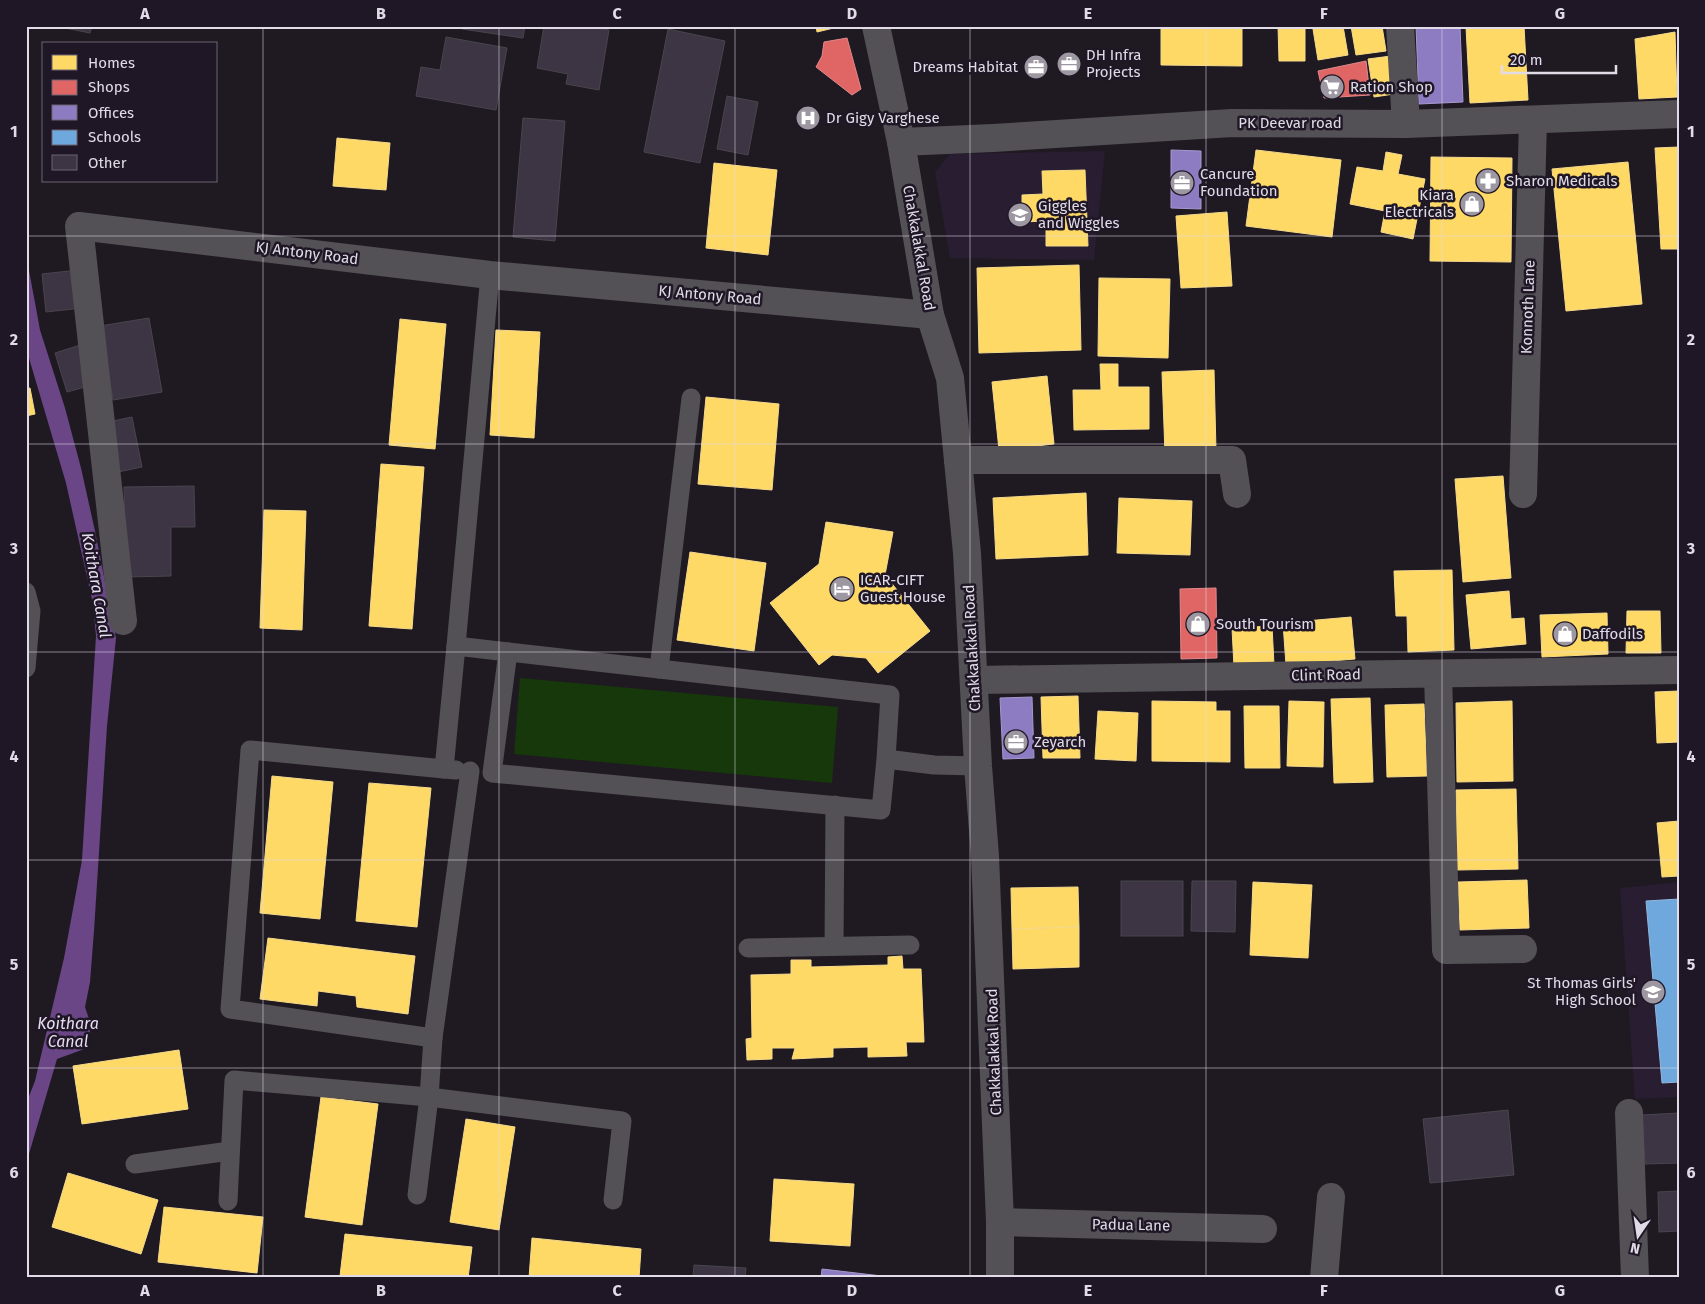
<svg xmlns="http://www.w3.org/2000/svg" width="1705" height="1304" viewBox="0 0 1705 1304" font-family="'Fira Sans',sans-serif">
  <rect width="100%" height="100%" fill="#1f1a22"/>
  <!-- built -->
  <g fill="#281d31">
    <path d="M 1105,151 L 1094,260 L 950,258 L 935,172 L 950,154 Z"/>
    <path d="M 1679,882 L 1679,1097 L 1635,1099 L 1620,888 Z"/>
  </g>
  <!-- green -->
  <path fill="#16380a" d="M 520,678 L 838,707 L 832,783 L 514,754 Z"/>
  <!-- water -->
  <path fill="#6a4687" d="M 26,254 L 40,330 L 65,408 L 81,468 L 95,531 L 116,638 L 107,726 L 94,931 L 90,982 L 85,1007 L 91,1025 L 87,1048 L 57,1059 L 26,1164 L 26,1104 L 35,1081 L 64,958 L 82,860 L 96,636 L 93,604 L 66,483 L 26,348 Z"/>
  <!-- homes -->
  <g fill="#ffd966" stroke="#f6da8c">
    <path d="M 816,26 L 842,26 L 817,32 Z"/>
    <path d="M 1161,26 L 1242,26 L 1242,66 L 1161,65 Z"/>
    <path d="M 1278,26 L 1305,26 L 1305,61 L 1279,61 Z"/>
    <path d="M 1326,26 L 1343,26 L 1348,55 L 1318,60 L 1313,29 Z"/>
    <path d="M 1351,26 L 1382,26 L 1386,51 L 1356,55 Z"/>
    <path d="M 1524,26 L 1528,100 L 1470,103 L 1466,27 Z"/>
    <path d="M 1675,32 L 1677,97 L 1639,99 L 1635,39 Z"/>
    <path d="M 1391,56 L 1394,94 L 1374,97 L 1368,59 Z"/>
    <path d="M 337,138 L 390,143 L 386,190 L 333,186 Z"/>
    <path d="M 1679,147 L 1679,249 L 1661,249 L 1655,148 Z"/>
    <path d="M 1256,150 L 1341,160 L 1332,237 L 1246,226 Z"/>
    <path d="M 1386,152 L 1402,155 L 1398,174 L 1425,179 L 1413,239 L 1381,232 L 1385,211 L 1350,204 L 1357,167 L 1383,171 Z"/>
    <path d="M 1431,157 L 1512,158 L 1511,262 L 1430,261 Z"/>
    <path d="M 1628,162 L 1642,304 L 1566,311 L 1552,169 Z"/>
    <path d="M 714,163 L 777,170 L 768,255 L 706,248 Z"/>
    <path d="M 1085,170 L 1088,246 L 1046,246 L 1046,221 L 1022,222 L 1022,195 L 1043,194 L 1042,171 Z"/>
    <path d="M 1227,212 L 1232,286 L 1181,288 L 1176,216 Z"/>
    <path d="M 1079,265 L 1081,350 L 979,353 L 977,268 Z"/>
    <path d="M 1099,278 L 1170,279 L 1168,358 L 1098,356 Z"/>
    <path d="M 400,319 L 446,324 L 435,449 L 389,445 Z"/>
    <path d="M 496,330 L 540,332 L 534,438 L 490,435 Z"/>
    <path d="M 1100,364 L 1118,364 L 1118,387 L 1149,387 L 1149,429 L 1074,430 L 1073,390 L 1101,390 Z"/>
    <path d="M 1214,370 L 1216,451 L 1165,454 L 1162,372 Z"/>
    <path d="M 1047,376 L 1054,444 L 999,450 L 992,382 Z"/>
    <path d="M 30,388 L 35,414 L 26,416 L 26,389 Z"/>
    <path d="M 706,397 L 779,404 L 772,490 L 698,484 Z"/>
    <path d="M 381,464 L 424,467 L 412,629 L 369,626 Z"/>
    <path d="M 1503,476 L 1511,578 L 1463,582 L 1455,479 Z"/>
    <path d="M 1086,493 L 1088,555 L 996,559 L 993,498 Z"/>
    <path d="M 1119,498 L 1192,501 L 1190,555 L 1117,553 Z"/>
    <path d="M 264,510 L 306,511 L 302,630 L 260,628 Z"/>
    <path d="M 826,522 L 893,532 L 885,575 L 930,631 L 878,673 L 866,658 L 832,655 L 819,665 L 770,603 L 819,564 Z"/>
    <path d="M 690,552 L 766,563 L 754,651 L 677,640 Z"/>
    <path d="M 1452,570 L 1454,650 L 1408,652 L 1407,616 L 1396,616 L 1394,571 Z"/>
    <path d="M 1509,591 L 1511,619 L 1524,618 L 1526,644 L 1471,649 L 1466,595 Z"/>
    <path d="M 1627,611 L 1660,611 L 1661,653 L 1626,653 Z"/>
    <path d="M 1607,613 L 1608,654 L 1542,657 L 1540,615 Z"/>
    <path d="M 1351,617 L 1355,659 L 1286,665 L 1283,623 Z"/>
    <path d="M 1272,626 L 1274,665 L 1234,667 L 1232,628 Z"/>
    <path d="M 1679,691 L 1679,742 L 1657,743 L 1655,692 Z"/>
    <path d="M 1078,696 L 1080,758 L 1043,758 L 1041,697 Z"/>
    <path d="M 1370,698 L 1373,782 L 1334,783 L 1331,699 Z"/>
    <path d="M 1152,701 L 1216,702 L 1216,711 L 1230,711 L 1230,762 L 1152,761 Z"/>
    <path d="M 1289,701 L 1324,702 L 1323,767 L 1287,766 Z"/>
    <path d="M 1512,701 L 1513,781 L 1457,782 L 1456,703 Z"/>
    <path d="M 1424,704 L 1427,776 L 1387,777 L 1385,705 Z"/>
    <path d="M 1244,706 L 1279,706 L 1280,768 L 1245,768 Z"/>
    <path d="M 1098,711 L 1138,713 L 1136,761 L 1095,759 Z"/>
    <path d="M 272,776 L 333,782 L 320,919 L 260,913 Z"/>
    <path d="M 369,783 L 431,788 L 417,927 L 356,921 Z"/>
    <path d="M 1516,789 L 1518,869 L 1457,870 L 1456,790 Z"/>
    <path d="M 1679,821 L 1679,876 L 1662,877 L 1657,823 Z"/>
    <path d="M 1527,880 L 1529,928 L 1460,930 L 1458,882 Z"/>
    <path d="M 1253,882 L 1312,885 L 1308,958 L 1250,955 Z"/>
    <path d="M 1078,887 L 1079,927 L 1012,929 L 1011,888 Z"/>
    <path d="M 1079,927 L 1079,967 L 1013,969 L 1012,929 Z"/>
    <path d="M 268,938 L 415,956 L 408,1014 L 357,1007 L 356,996 L 318,991 L 317,1006 L 260,999 Z"/>
    <path d="M 902,956 L 903,969 L 921,969 L 924,1042 L 906,1042 L 907,1056 L 868,1057 L 868,1047 L 833,1048 L 833,1057 L 792,1059 L 795,1048 L 772,1048 L 772,1059 L 747,1060 L 746,1039 L 752,1038 L 751,975 L 791,974 L 791,960 L 811,960 L 811,967 L 888,965 L 888,957 Z"/>
    <path d="M 179,1050 L 188,1109 L 82,1124 L 73,1066 Z"/>
    <path d="M 321,1097 L 378,1104 L 362,1225 L 305,1217 Z"/>
    <path d="M 466,1119 L 515,1127 L 499,1230 L 450,1222 Z"/>
    <path d="M 68,1173 L 158,1200 L 141,1254 L 52,1227 Z"/>
    <path d="M 774,1179 L 854,1184 L 850,1246 L 770,1241 Z"/>
    <path d="M 164,1207 L 263,1217 L 257,1273 L 158,1262 Z"/>
    <path d="M 345,1234 L 472,1247 L 468,1278 L 360,1278 L 340,1276 Z"/>
    <path d="M 532,1238 L 641,1249 L 639,1278 L 529,1278 Z"/>
  </g>
  <!-- shops -->
  <g fill="#e06666" stroke="#e0898c">
    <path d="M 847,38 L 861,89 L 852,95 L 816,67 L 822,56 L 824,42 Z"/>
    <path d="M 1366,61 L 1370,95 L 1324,98 L 1318,71 Z"/>
    <path d="M 1216,588 L 1217,658 L 1181,659 L 1180,589 Z"/>
  </g>
  <!-- offices -->
  <g fill="#8e7cc3" stroke="#a798ce">
    <path d="M 1416,26 L 1460,26 L 1463,102 L 1419,104 Z"/>
    <path d="M 1171,150 L 1201,151 L 1201,209 L 1171,208 Z"/>
    <path d="M 1032,697 L 1034,758 L 1003,759 L 1000,698 Z"/>
    <path d="M 822,1269 L 899,1278 L 821,1278 Z"/>
  </g>
  <!-- schools -->
  <path fill="#6fa8dc" stroke="#91b7df" d="M 1679,899 L 1679,1082 L 1662,1083 L 1646,901 Z"/>
  <!-- building -->
  <g fill="#3d3444" stroke="#49454d">
    <path d="M 65,26 L 92,26 L 90,33 L 65,28 Z"/>
    <path d="M 462,26 L 525,26 L 523,38 L 462,29 Z"/>
    <path d="M 544,26 L 584,26 L 609,30 L 599,90 L 566,84 L 568,74 L 537,68 Z"/>
    <path d="M 668,29 L 725,41 L 700,163 L 644,152 Z"/>
    <path d="M 446,37 L 507,48 L 496,110 L 416,96 L 421,67 L 440,70 Z"/>
    <path d="M 727,96 L 758,102 L 748,155 L 717,149 Z"/>
    <path d="M 523,118 L 565,121 L 555,241 L 513,237 Z"/>
    <path d="M 78,270 L 82,308 L 46,312 L 42,274 Z"/>
    <path d="M 149,318 L 162,392 L 113,400 L 100,326 Z"/>
    <path d="M 80,345 L 92,385 L 67,392 L 55,353 Z"/>
    <path d="M 132,417 L 142,467 L 118,472 L 108,422 Z"/>
    <path d="M 194,486 L 195,527 L 171,527 L 171,576 L 126,577 L 124,487 Z"/>
    <rect x="1121" y="881" width="62" height="55"/>
    <path d="M 1192,881 L 1236,881 L 1235,932 L 1191,931 Z"/>
    <path d="M 1508,1110 L 1514,1175 L 1430,1183 L 1423,1119 Z"/>
    <path d="M 1679,1113 L 1679,1163 L 1645,1164 L 1642,1115 Z"/>
    <path d="M 1679,1191 L 1679,1231 L 1659,1232 L 1658,1192 Z"/>
    <path d="M 694,1265 L 746,1268 L 745,1278 L 693,1278 Z"/>
  </g>
  <g fill="none" stroke-linecap="round" stroke-linejoin="round">
    <!-- lane -->
    <g stroke="#535056" stroke-width="19">
      <path d="M 26,592 L 31,611 L 26,668"/>
      <path d="M 456,646 L 490,275"/>
      <path d="M 659,669 L 691,398"/>
      <path d="M 886,759 L 890,695 L 508,652 L 492,773 L 881,810 L 886,759 L 934,765 L 978,766"/>
      <path d="M 456,770 L 444,769 L 456,646 L 508,652"/>
      <path d="M 834,946 L 835,805"/>
      <path d="M 748,948 L 910,945"/>
      <path d="M 433,1038 L 230,1009 L 250,750 L 444,769"/>
      <path d="M 135,1164 L 230,1151"/>
      <path d="M 417,1195 L 429,1097 L 433,1038 L 470,771"/>
      <path d="M 228,1201 L 234,1080 L 429,1097 L 622,1121 L 613,1200"/>
    </g>
    <!-- street -->
    <g stroke="#535056" stroke-width="28">
      <path d="M 1400,26 L 1406,124"/>
      <path d="M 958,460 L 1232,460 L 1237,494"/>
      <path d="M 1523,494 L 1533,120"/>
      <path d="M 123,621 L 79,226 L 490,275 L 930,315"/>
      <path d="M 1438,674 L 1446,950 L 1523,949"/>
      <path d="M 974,680 L 1679,670"/>
      <path d="M 1629,1113 L 1635,1278"/>
      <path d="M 1000,1222 L 1263,1229"/>
      <path d="M 1324,1278 L 1331,1197"/>
    </g>
    <!-- secondary -->
    <g stroke="#535056" stroke-width="28">
      <path d="M 876,26 L 901,142 L 930,315 L 950,378 L 967,553 L 978,766 L 985,856 L 1000,1222 L 1000,1278"/>
      <path d="M 901,142 L 993,138 L 1232,123 L 1406,124 L 1679,114"/>
    </g>
  </g>
  <!-- grid -->
  <path fill="none" stroke="#e0dbe6" stroke-width="1" stroke-opacity="0.55" d="M 263,26 L 263,1278M 499,26 L 499,1278M 735,26 L 735,1278M 970,26 L 970,1278M 1206,26 L 1206,1278M 1442,26 L 1442,1278M 26,236 L 1679,236M 26,444 L 1679,444M 26,652 L 1679,652M 26,860 L 1679,860M 26,1068 L 1679,1068"/>
  <!-- icons -->
  <defs>
    <symbol id="office-disc" viewBox="-11 -11 22 22"><circle r="9.5" fill="#9c97a1" stroke="#1f1726"/><path d="M-6-3h4V-5.5h4V-3h4V5H-6ZM-1-4.5V-3h2v-1.5ZM-6 0V1H6V0Z" fill="#fff"/></symbol>
    <symbol id="supermarket-disc" viewBox="-11 -11 22 22"><circle r="9.5" fill="#9c97a1" stroke="#1f1726"/><path d="M-6-5.5h2.5l.6 2H6L4.5 2H-2.5L-4.4-4H-6ZM-1.5 3.2a1.3 1.3 0 1 0 .1 0ZM3 3.2a1.3 1.3 0 1 0 .1 0Z" fill="#fff"/></symbol>
    <symbol id="hospital-disc" viewBox="-11 -11 22 22"><circle r="9.5" fill="#9c97a1" stroke="#1f1726"/><path d="M-5-5h3v3.5h4V-5h3V5h-3V1.5h-4V5h-3Z" fill="#fff"/></symbol>
    <symbol id="pharmacy-disc" viewBox="-11 -11 22 22"><circle r="9.5" fill="#9c97a1" stroke="#1f1726"/><path d="M-2-6h4v4h4v4h-4v4h-4v-4h-4v-4h4Z" fill="#fff"/></symbol>
    <symbol id="shop-disc" viewBox="-11 -11 22 22"><circle r="9.5" fill="#9c97a1" stroke="#1f1726"/><path d="M-5-2.5h2.3a2.7 3.5 0 0 1 5.4 0H5L5.5 6h-11ZM-1.5-2.5h3a1.5 2.3 0 0 0-3 0Z" fill="#fff"/></symbol>
    <symbol id="school-disc" viewBox="-11 -11 22 22"><circle r="9.5" fill="#9c97a1" stroke="#1f1726"/><path d="M0-5L7-2L0 1L-7-2ZM-4 1L0 2.5L4 1V4Q0 6-4 4Z" fill="#fff"/></symbol>
    <symbol id="hotel-disc" viewBox="-11 -11 22 22"><circle r="9.5" fill="#9c97a1" stroke="#1f1726"/><path d="M-6-4.5h1.5V1H6V5H4.5V3h-9V5H-6ZM-4 0a1.8 1.8 0 1 1 3.6 0ZM.5 0V-2.5h3Q6-2.5 6 0Z" fill="#fff"/></symbol>
  </defs>
  <g fill-rule="evenodd">
    <use href="#office-disc" x="1055" y="50" width="28" height="28"/>
    <use href="#office-disc" x="1022" y="53" width="28" height="28"/>
    <use href="#supermarket-disc" x="1318" y="73" width="28" height="28"/>
    <use href="#hospital-disc" x="794" y="104" width="28" height="28"/>
    <use href="#pharmacy-disc" x="1474" y="167" width="28" height="28"/>
    <use href="#office-disc" x="1168" y="169" width="28" height="28"/>
    <use href="#shop-disc" x="1458" y="190" width="28" height="28"/>
    <use href="#school-disc" x="1006" y="201" width="28" height="28"/>
    <use href="#hotel-disc" x="828" y="575" width="28" height="28"/>
    <use href="#shop-disc" x="1184" y="610" width="28" height="28"/>
    <use href="#shop-disc" x="1551" y="620" width="28" height="28"/>
    <use href="#office-disc" x="1002" y="728" width="28" height="28"/>
    <use href="#school-disc" x="1639" y="978" width="28" height="28"/>
  </g>
  <g text-anchor="middle" stroke-width="5" stroke-linejoin="round" paint-order="stroke">
    <!-- poi labels -->
    <g font-size="15" fill="#e0dbe6" stroke="#1f1726" text-anchor="start">
      <text x="1086" y="60">DH Infra<tspan x="1086" dy="17">Projects</tspan></text>
      <text x="1018" y="72" text-anchor="end">Dreams Habitat</text>
      <text x="1350" y="92">Ration Shop</text>
      <text x="826" y="123">Dr Gigy Varghese</text>
      <text x="1200" y="179">Cancure<tspan x="1200" dy="17">Foundation</tspan></text>
      <text x="1506" y="186">Sharon Medicals</text>
      <text x="1454" y="200" text-anchor="end">Kiara<tspan x="1454" dy="17">Electricals</tspan></text>
      <text x="1038" y="211">Giggles<tspan x="1038" dy="17">and Wiggles</tspan></text>
      <text x="860" y="585">ICAR-CIFT<tspan x="860" dy="17">Guest House</tspan></text>
      <text x="1216" y="629">South Tourism</text>
      <text x="1582" y="639">Daffodils</text>
      <text x="1034" y="747">Zeyarch</text>
      <text x="1636" y="988" text-anchor="end">St Thomas Girls'<tspan x="1636" dy="17">High School</tspan></text>
    </g>
    <!-- street labels -->
    <g font-size="15" fill="#e0dbe6" stroke="#1f1726">
      <text x="1290" y="128">PK Deevar road</text>
      <text transform="translate(919 248) rotate(80)" y="5">Chakkalakkal Road</text>
      <text transform="translate(307 253) rotate(7)" y="5">KJ Antony Road</text>
      <text transform="translate(710 295) rotate(5)" y="5">KJ Antony Road</text>
      <text transform="translate(1528 307) rotate(-88)" y="5">Konnoth Lane</text>
      <text transform="translate(972 648) rotate(-93)" y="5">Chakkalakkal Road</text>
      <text transform="translate(1326 675) rotate(-1)" y="5">Clint Road</text>
      <text transform="translate(994 1052) rotate(-92)" y="5">Chakkalakkal Road</text>
      <text transform="translate(1131 1225) rotate(1)" y="5">Padua Lane</text>
    </g>
    <!-- water labels -->
    <g font-size="16" font-style="italic" fill="#e8def2" stroke="#1f1726">
      <text transform="translate(97 585) rotate(80)" y="6">Koithara Canal</text>
      <text x="68" y="1029">Koithara<tspan x="68" dy="18">Canal</tspan></text>
    </g>
  </g>
  <!-- border -->
  <rect width="1705" height="1304" fill="none" stroke="#1f1726" stroke-width="55"/>
  <!-- legend -->
  <rect x="42" y="42" width="175" height="140" fill="#1f1726" stroke="#6c6573"/>
  <rect x="52" y="55" width="25" height="15" fill="#ffd966" stroke="#6c6573"/>
  <text x="88" y="68" font-size="15" fill="#e0dbe6">Homes</text>
  <rect x="52" y="80" width="25" height="15" fill="#e06666" stroke="#6c6573"/>
  <text x="88" y="92" font-size="15" fill="#e0dbe6">Shops</text>
  <rect x="52" y="105" width="25" height="15" fill="#8e7cc3" stroke="#6c6573"/>
  <text x="88" y="118" font-size="15" fill="#e0dbe6">Offices</text>
  <rect x="52" y="130" width="25" height="15" fill="#6fa8dc" stroke="#6c6573"/>
  <text x="88" y="142" font-size="15" fill="#e0dbe6">Schools</text>
  <rect x="52" y="155" width="25" height="15" fill="#3d3444" stroke="#6c6573"/>
  <text x="88" y="168" font-size="15" fill="#e0dbe6">Other</text>
  <!-- north arrow -->
  <g transform="translate(1638 1236) rotate(193)" stroke="#1f1726" stroke-width="4" paint-order="stroke">
  <path d="M0-4L9 19L0 12L-9 19Z" fill="#e0dbe6"/>
  <text y="-8" font-size="14" font-weight="bold" text-anchor="middle" fill="#e0dbe6">N</text>
  </g>
  <!-- scale -->
  <path d="M1502 65v8h114v-8" fill="none" stroke="#e0dbe6" stroke-width="2.5"/>
  <text x="1510" y="65" font-size="15" fill="#e0dbe6" stroke="#1f1726" stroke-width="4" paint-order="stroke">20 m</text>
  <rect x="28" y="28" width="1650" height="1248" fill="none" stroke="#e0dbe6" stroke-width="2"/>
  <g font-size="16" text-anchor="middle" font-weight="bold" fill="#e0dbe6">
    <text x="145" y="19">A</text>
    <text x="381" y="19">B</text>
    <text x="617" y="19">C</text>
    <text x="852" y="19">D</text>
    <text x="1088" y="19">E</text>
    <text x="1324" y="19">F</text>
    <text x="1560" y="19">G</text>
    <text x="14" y="137">1</text>
    <text x="1691" y="137">1</text>
    <text x="14" y="345">2</text>
    <text x="1691" y="345">2</text>
    <text x="14" y="554">3</text>
    <text x="1691" y="554">3</text>
    <text x="14" y="762">4</text>
    <text x="1691" y="762">4</text>
    <text x="14" y="970">5</text>
    <text x="1691" y="970">5</text>
    <text x="14" y="1178">6</text>
    <text x="1691" y="1178">6</text>
    <text x="145" y="1296">A</text>
    <text x="381" y="1296">B</text>
    <text x="617" y="1296">C</text>
    <text x="852" y="1296">D</text>
    <text x="1088" y="1296">E</text>
    <text x="1324" y="1296">F</text>
    <text x="1560" y="1296">G</text>
  </g>
</svg>
